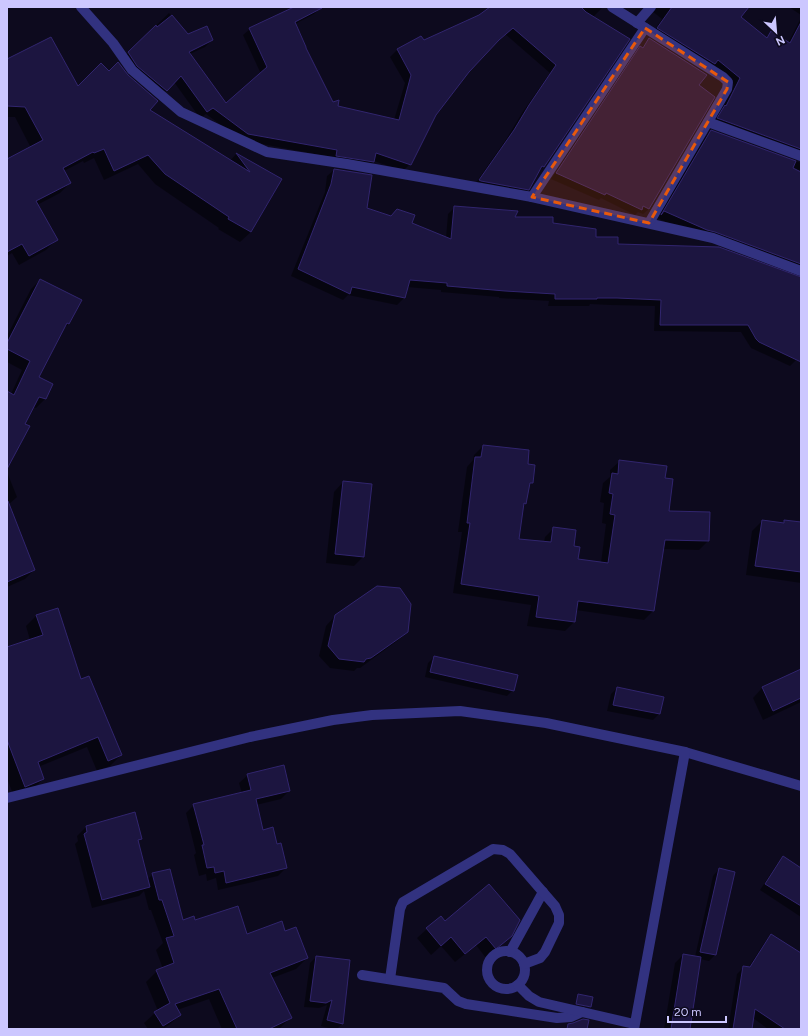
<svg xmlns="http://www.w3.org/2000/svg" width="808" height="1036" viewBox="0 0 808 1036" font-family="Figtree,sans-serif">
  <rect width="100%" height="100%" fill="#0d0a1e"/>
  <!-- shadow -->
  <g fill="#0007">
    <path d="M 294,7 L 320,8 L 314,14 L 295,24 L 332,103 L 337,107 L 394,120 L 405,83 L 390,57 L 397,50 L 421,37 L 424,41 L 480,16 L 490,8 L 489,7 L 603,7 L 593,17 L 628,40 L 543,167 L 537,173 L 528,189 L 521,196 L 473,187 L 507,138 L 522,113 L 550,73 L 505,34 L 493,45 L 468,71 L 435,115 L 410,164 L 403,171 L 374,161 L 367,169 L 331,157 L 241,140 L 206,114 L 200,118 L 174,82 L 159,98 L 121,60 L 169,13 L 188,35 L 212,40 L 205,47 L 190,54 L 226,104 L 261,74 L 243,35 L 250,29 L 292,9 Z"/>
    <path d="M 647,7 L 742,7 L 739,17 L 766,38 L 771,33 L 788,43 L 801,18 L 801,163 L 800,159 L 711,125 L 718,114 L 721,111 L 734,85 L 711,67 L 651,35 L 662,19 Z"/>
    <path d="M 789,7 L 801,7 L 801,15 Z"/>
    <path d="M 649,40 L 697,86 L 649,209 L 643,214 L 638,212 L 635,215 L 601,198 L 599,200 L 551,179 L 635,53 L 641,48 L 642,48 Z"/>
    <path d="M 7,60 L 78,88 L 148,110 L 230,161 L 236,154 L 281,179 L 251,232 L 240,242 L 218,229 L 219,228 L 155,184 L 138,164 L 104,180 L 94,158 L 84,163 L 83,161 L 64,171 L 70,183 L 60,193 L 37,205 L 56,240 L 46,250 L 19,265 L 12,253 L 7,256 L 7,160 L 31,148 L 15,117 L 7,117 Z"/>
    <path d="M 711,131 L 801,163 L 801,362 L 796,360 L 790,366 L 751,348 L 741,332 L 654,331 L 655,306 L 610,305 L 590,304 L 589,306 L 548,306 L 549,301 L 499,298 L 499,297 L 441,292 L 441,290 L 407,287 L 404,298 L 397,305 L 348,295 L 343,300 L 291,276 L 325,192 L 327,176 L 334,170 L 365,208 L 410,223 L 446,238 L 448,214 L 455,207 L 513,218 L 552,224 L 617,245 L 801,278 L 799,273 L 700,237 L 657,218 L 704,138 Z"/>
    <path d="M 40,280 L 69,324 L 62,330 L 38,378 L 52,384 L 45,399 L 36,408 L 33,407 L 24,424 L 7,467 L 7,392 L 11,394 L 22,370 L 7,362 L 7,336 L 31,289 Z"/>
    <path d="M 483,446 L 526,465 L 534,466 L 532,483 L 528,487 L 525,503 L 522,505 L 518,540 L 544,542 L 545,537 L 554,528 L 573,547 L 577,560 L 601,563 L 606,524 L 602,523 L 604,503 L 600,502 L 603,483 L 610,477 L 610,470 L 620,461 L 664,479 L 668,512 L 708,541 L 699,550 L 663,549 L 653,611 L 644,620 L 576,610 L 574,622 L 565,631 L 527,626 L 531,605 L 453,593 L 462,532 L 458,532 L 467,467 L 473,460 L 474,455 Z"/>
    <path d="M 7,472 L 17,497 L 8,505 L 34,570 L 25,579 L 7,587 Z"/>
    <path d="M 343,482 L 363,557 L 354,566 L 326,563 L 334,492 Z"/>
    <path d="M 762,521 L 782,524 L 784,521 L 801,523 L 801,583 L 746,575 L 752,531 Z"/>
    <path d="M 37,615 L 80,681 L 121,755 L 110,766 L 97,771 L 87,747 L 38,767 L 43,779 L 32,790 L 14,797 L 7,778 L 7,648 L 30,640 L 26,626 Z"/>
    <path d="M 335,616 L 407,632 L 397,641 L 360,668 L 357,668 L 354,671 L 330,668 L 319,656 L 326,626 Z"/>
    <path d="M 434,657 L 513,690 L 507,696 L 425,677 L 428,663 Z"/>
    <path d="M 801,670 L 801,702 L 763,720 L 753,698 L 762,688 Z"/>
    <path d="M 617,688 L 663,698 L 659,714 L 653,720 L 607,711 L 611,694 Z"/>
    <path d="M 248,775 L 289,791 L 281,799 L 256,805 L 262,831 L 276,846 L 286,868 L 278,876 L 218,890 L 216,878 L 207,881 L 206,874 L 199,876 L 194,855 L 196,853 L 186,813 L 194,805 L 242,793 L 239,783 Z"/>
    <path d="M 86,827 L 141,839 L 137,842 L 147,880 L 153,874 L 182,921 L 195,921 L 246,935 L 285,932 L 307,958 L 296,969 L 272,978 L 290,1018 L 279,1029 L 222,1029 L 209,999 L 177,1010 L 180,1015 L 169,1025 L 163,1029 L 148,1029 L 144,1023 L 155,1013 L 158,1011 L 146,982 L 157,971 L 163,969 L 156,950 L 163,943 L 151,910 L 149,910 L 144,891 L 139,896 L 92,908 L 75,844 L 78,841 L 77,836 Z"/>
    <path d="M 783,858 L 801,869 L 801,917 L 760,890 L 777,864 Z"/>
    <path d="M 719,869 L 734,872 L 715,955 L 709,961 L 700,959 L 689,1029 L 664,1029 L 675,963 L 683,955 L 695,957 L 713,876 Z"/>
    <path d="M 489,885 L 501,945 L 486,958 L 476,945 L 455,962 L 441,946 L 431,955 L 417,938 L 427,929 L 445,922 Z"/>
    <path d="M 771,935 L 801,954 L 801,1029 L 768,1029 L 753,1018 L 751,1029 L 728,1029 L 737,974 L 744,967 L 748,968 L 765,942 Z"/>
    <path d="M 316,957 L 349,961 L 342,1024 L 337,1029 L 332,1029 L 321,1026 L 327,1005 L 319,1008 L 304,1007 L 310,963 Z"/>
  </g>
  <!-- building -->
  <g fill="#1c1540" stroke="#31256e">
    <path d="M 294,7 L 322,8 L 295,22 L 306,47 L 306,48 L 333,102 L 339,100 L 338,106 L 399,120 L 411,75 L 397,49 L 421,36 L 424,40 L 479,15 L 490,7 L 581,7 L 586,12 L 630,39 L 544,167 L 542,166 L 529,190 L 481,181 L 479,180 L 514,130 L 529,105 L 556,65 L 513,28 L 499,40 L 469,72 L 436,115 L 411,165 L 376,153 L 374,162 L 336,156 L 337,150 L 248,134 L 213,108 L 207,112 L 181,76 L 167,91 L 137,66 L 128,52 L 156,25 L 157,27 L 172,15 L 188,34 L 207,26 L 213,40 L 189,52 L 226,103 L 267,67 L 249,28 Z"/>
    <path d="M 672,7 L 749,7 L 741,17 L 767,38 L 771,31 L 790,43 L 801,22 L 801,149 L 717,118 L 725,105 L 726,106 L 740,78 L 718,60 L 715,64 L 657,28 Z"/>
    <path d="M 51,37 L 78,86 L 101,63 L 109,71 L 118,62 L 128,75 L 158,101 L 150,110 L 250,172 L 236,153 L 282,179 L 251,232 L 228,219 L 229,217 L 165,174 L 148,155 L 114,171 L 104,149 L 94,153 L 93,152 L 63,168 L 71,183 L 36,201 L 58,240 L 29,256 L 22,244 L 7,252 L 7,159 L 43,140 L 25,107 L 7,106 L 7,59 Z"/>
    <path d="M 649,38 L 707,75 L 699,85 L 715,97 L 649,209 L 643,206 L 642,210 L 606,193 L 605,195 L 556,173 L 640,46 L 643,48 Z"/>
    <path d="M 711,130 L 796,161 L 793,168 L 801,172 L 801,264 L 715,232 L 707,230 L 664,211 L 661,215 Z"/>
    <path d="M 334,169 L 372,175 L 367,208 L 391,216 L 397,209 L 415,215 L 412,223 L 451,239 L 454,206 L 518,211 L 515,217 L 553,217 L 553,223 L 596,229 L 596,237 L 618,237 L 618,244 L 719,247 L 801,277 L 801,362 L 759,342 L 756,339 L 748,325 L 660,325 L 661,300 L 617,298 L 597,298 L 597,299 L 555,299 L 555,294 L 505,291 L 447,286 L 447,283 L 410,280 L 405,298 L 352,287 L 350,294 L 298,269 L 331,184 Z"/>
    <path d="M 40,279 L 82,300 L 69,324 L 67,323 L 39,377 L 53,384 L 46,399 L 39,397 L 25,424 L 30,426 L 7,469 L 7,391 L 14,395 L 30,361 L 7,349 L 7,343 Z"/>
    <path d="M 483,445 L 529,450 L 528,464 L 535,465 L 533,483 L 530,483 L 526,504 L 524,503 L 519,539 L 551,542 L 553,527 L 576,530 L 574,546 L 580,547 L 578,559 L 608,563 L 615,515 L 610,514 L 613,494 L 609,493 L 612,473 L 618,474 L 619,460 L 667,466 L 665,478 L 673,479 L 669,511 L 710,512 L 709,541 L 665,540 L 654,611 L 578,601 L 575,622 L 536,617 L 539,596 L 461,584 L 470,523 L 467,523 L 475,457 L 481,457 Z"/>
    <path d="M 343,481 L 372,484 L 364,557 L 335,554 Z"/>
    <path d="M 7,501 L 8,501 L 35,570 L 7,582 Z"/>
    <path d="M 762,520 L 784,523 L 784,520 L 801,522 L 801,572 L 755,566 Z"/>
    <path d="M 377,586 L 400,588 L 411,604 L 408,632 L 371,658 L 366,659 L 364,662 L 339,659 L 328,646 L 335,615 Z"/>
    <path d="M 58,608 L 81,679 L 89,676 L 122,755 L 108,761 L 98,737 L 38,762 L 44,779 L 25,787 L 7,740 L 7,647 L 43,635 L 36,615 Z"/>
    <path d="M 434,656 L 518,675 L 514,691 L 430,672 Z"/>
    <path d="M 801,669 L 801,698 L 773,711 L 762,687 Z"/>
    <path d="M 617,687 L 664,697 L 660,714 L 613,705 Z"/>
    <path d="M 284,765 L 290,791 L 256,799 L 263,830 L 273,827 L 277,844 L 281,843 L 287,868 L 226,883 L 224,871 L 215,873 L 214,867 L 207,868 L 202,845 L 204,845 L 193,804 L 251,790 L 247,774 Z"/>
    <path d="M 135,812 L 142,839 L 138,840 L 150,887 L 102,900 L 84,834 L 87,832 L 86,826 Z"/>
    <path d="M 783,856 L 801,868 L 801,906 L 765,884 Z"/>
    <path d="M 719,868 L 735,872 L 716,955 L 700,952 Z"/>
    <path d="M 170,869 L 183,920 L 194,916 L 195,920 L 238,906 L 247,934 L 282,921 L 285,931 L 296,927 L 308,958 L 270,973 L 292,1018 L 269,1029 L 237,1029 L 219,989 L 175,1004 L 181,1015 L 163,1026 L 154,1012 L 170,1003 L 156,970 L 174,963 L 166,938 L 174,936 L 162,900 L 159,900 L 152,873 Z"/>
    <path d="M 489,884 L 520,920 L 512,936 L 496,949 L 486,937 L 465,954 L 451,937 L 441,946 L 426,928 L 441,916 L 445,921 Z"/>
    <path d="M 771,934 L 801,953 L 801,1029 L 785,1029 L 755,1009 L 752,1029 L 733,1029 L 743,966 L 750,967 Z"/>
    <path d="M 683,954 L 701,957 L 690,1029 L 671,1029 Z"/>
    <path d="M 316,956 L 350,960 L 343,1024 L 327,1020 L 332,1000 L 326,1003 L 310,1001 Z"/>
    <path d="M 578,994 L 593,997 L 591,1007 L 576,1004 Z"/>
    <path d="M 583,1019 L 589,1020 L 587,1029 L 567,1029 L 568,1024 L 573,1023 Z"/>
  </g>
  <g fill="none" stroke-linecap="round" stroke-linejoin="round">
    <!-- minor -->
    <g stroke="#323280" stroke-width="10">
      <path d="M 81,7 L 113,43 L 132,70 L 181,112 L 267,152 L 347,164 L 532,197 L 713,238 L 801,271"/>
      <path d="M 612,7 L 723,77 L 728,82 L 727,89 L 649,223"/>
      <path d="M 637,23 L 651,7"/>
      <path d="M 708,122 L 801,156"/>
      <path d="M 532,197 L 645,28"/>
      <path d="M 7,798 L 250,737 L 333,720 L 372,715 L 460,711 L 546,723 L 685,752 L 801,786"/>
      <circle cx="506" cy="970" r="19"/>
      <path d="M 510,952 L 543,892"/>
      <path d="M 362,975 L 444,988 L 458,1001 L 466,1004 L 557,1018 L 571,1017 L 582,1012"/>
      <path d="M 390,979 L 400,909 L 403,902 L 493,849 L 503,850 L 510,854 L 555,906 L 559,915 L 559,923 L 545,952 L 540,958 L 524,964"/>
      <path d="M 518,985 L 529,996 L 539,1002 L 634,1024"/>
      <path d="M 634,1029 L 685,752"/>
    </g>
  </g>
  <!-- marked area -->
  <path fill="#e8590c" fill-opacity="0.2" stroke="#e8590c" stroke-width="3" stroke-dasharray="8 5" stroke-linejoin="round" d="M 645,28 L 728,82 L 727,89 L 649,223 L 532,197 Z"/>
  <!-- border -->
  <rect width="808" height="1036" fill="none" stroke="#ccc7ff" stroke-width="16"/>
  <!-- north arrow -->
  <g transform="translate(776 32) rotate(154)" stroke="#0d0a1e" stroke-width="3" paint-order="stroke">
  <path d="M0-3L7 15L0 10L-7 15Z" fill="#ccc7ff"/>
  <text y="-6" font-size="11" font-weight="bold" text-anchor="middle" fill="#ccc7ff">N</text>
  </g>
  <!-- scale -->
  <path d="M668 1016v6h58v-6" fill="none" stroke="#ccc7ff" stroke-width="2"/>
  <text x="674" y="1016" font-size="12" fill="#ccc7ff" stroke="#0d0a1e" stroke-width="3" paint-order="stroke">20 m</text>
</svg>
